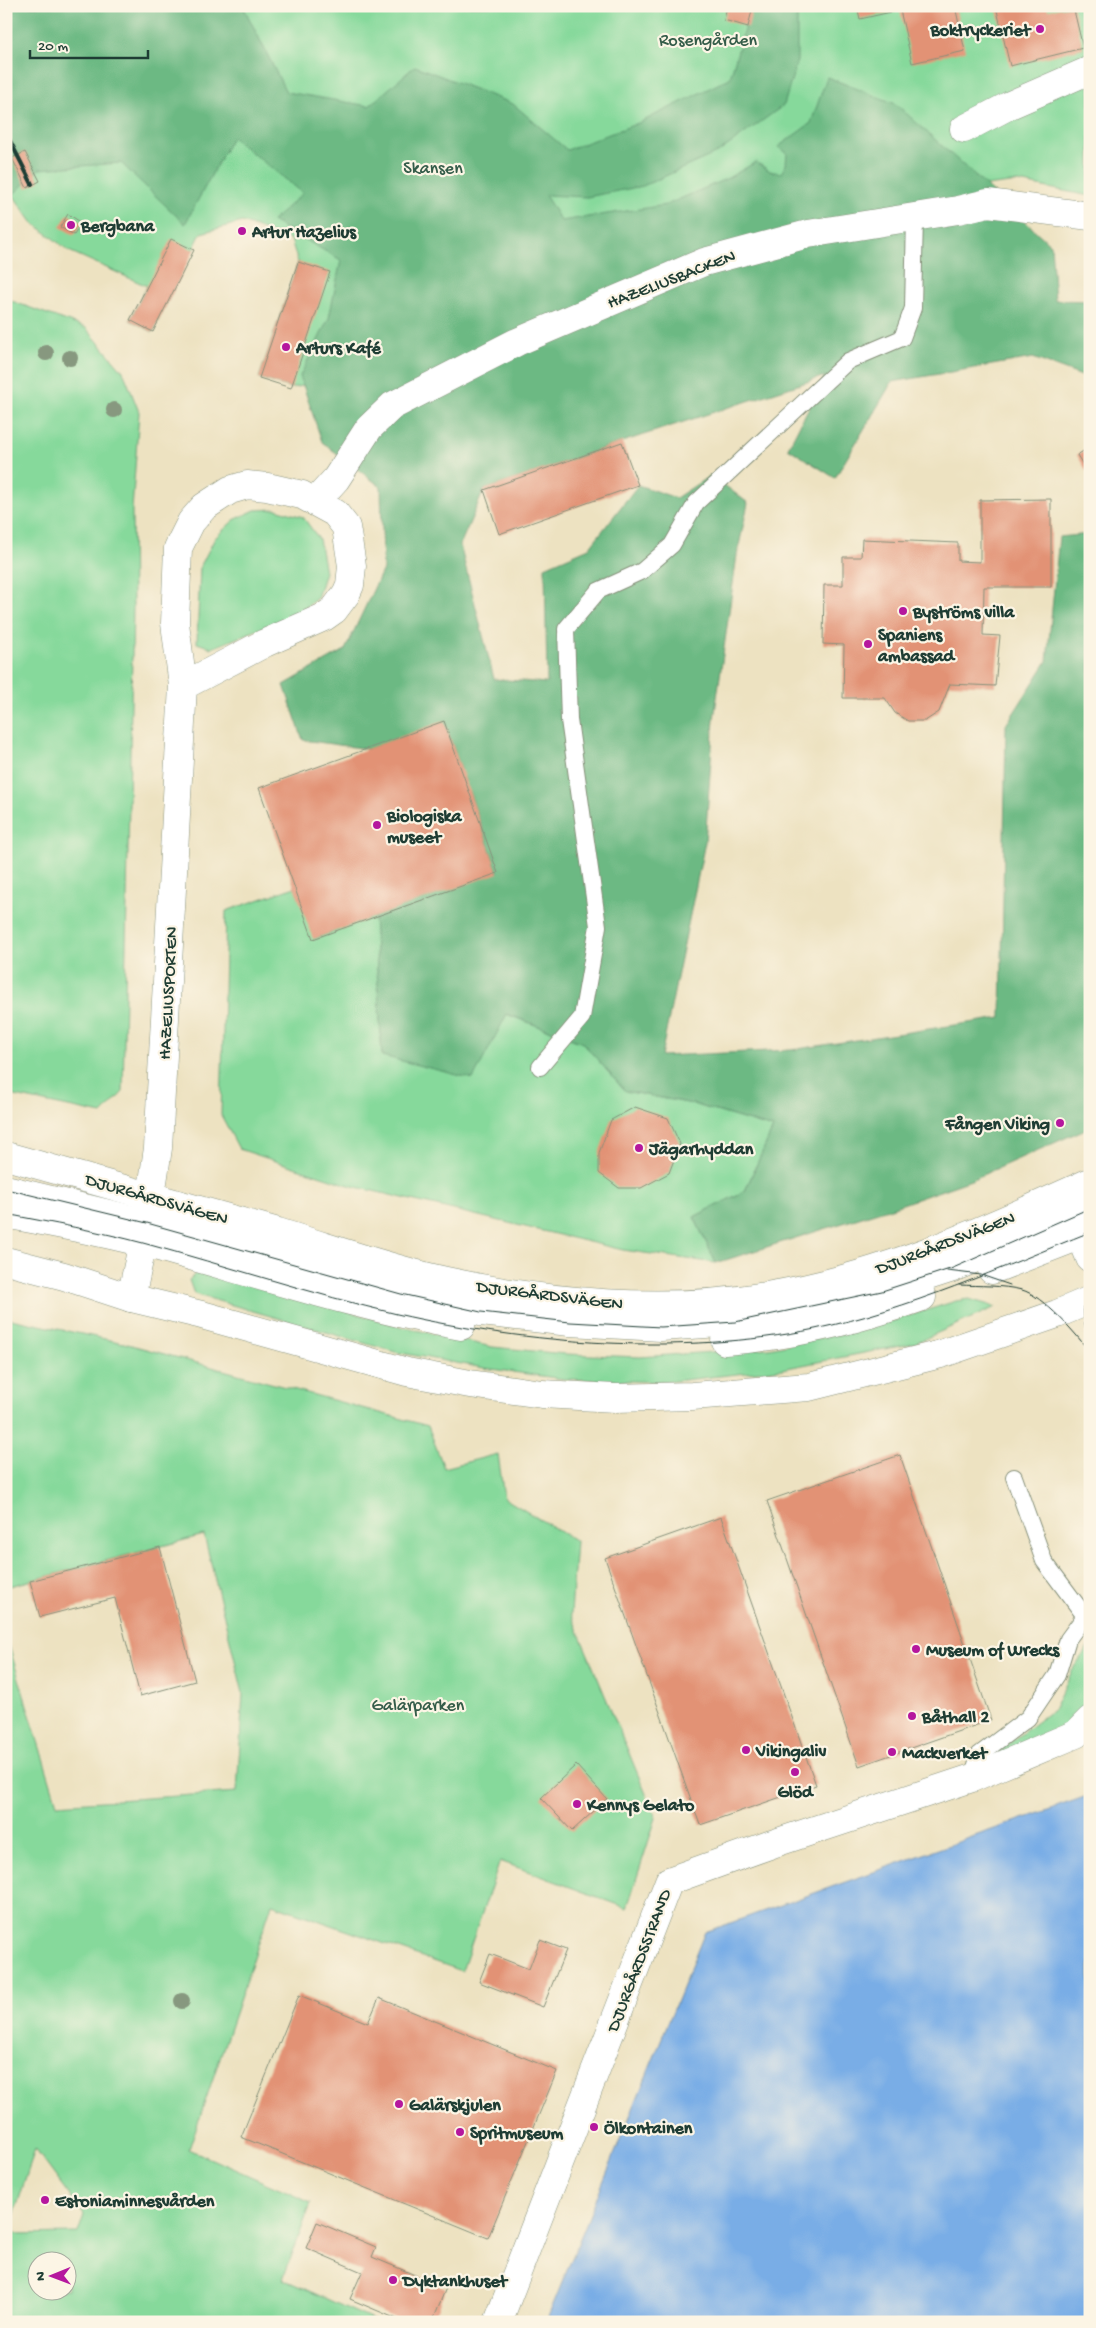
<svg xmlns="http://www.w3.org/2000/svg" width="1096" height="2328" viewBox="0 0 1096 2328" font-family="'Gochi Hand',sans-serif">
  <rect width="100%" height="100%" fill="#fcf5e5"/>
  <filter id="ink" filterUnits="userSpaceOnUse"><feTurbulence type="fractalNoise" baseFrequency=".02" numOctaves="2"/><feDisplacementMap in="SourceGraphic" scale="10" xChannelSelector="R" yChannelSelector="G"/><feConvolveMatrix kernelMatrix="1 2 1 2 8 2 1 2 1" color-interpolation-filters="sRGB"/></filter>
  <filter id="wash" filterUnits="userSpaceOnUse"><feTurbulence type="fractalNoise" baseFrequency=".0096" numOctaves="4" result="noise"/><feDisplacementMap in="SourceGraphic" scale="20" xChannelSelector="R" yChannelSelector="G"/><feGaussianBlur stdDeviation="1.12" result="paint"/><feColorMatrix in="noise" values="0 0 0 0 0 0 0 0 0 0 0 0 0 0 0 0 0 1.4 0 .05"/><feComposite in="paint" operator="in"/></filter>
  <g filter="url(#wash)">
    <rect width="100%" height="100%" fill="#ede2c1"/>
    <!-- green -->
    <g fill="#86d99b" stroke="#528b68" fill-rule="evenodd">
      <path d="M 6,6 L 1090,6 L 1090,196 L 1018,182 L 801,209 L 400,367 L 291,388 L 259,378 L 298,262 L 291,240 L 242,222 L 201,233 L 153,332 L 130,320 L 147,286 L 69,251 L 32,222 L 6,185 Z"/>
      <path d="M 6,299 L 86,328 L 123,371 L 139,412 L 132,510 L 133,609 L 123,1092 L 102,1114 L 6,1094 Z"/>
      <path d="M 276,509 L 303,517 L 319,539 L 325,572 L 317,598 L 299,613 L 212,648 L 197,643 L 200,567 L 215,538 L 234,520 L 255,510 Z"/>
      <path d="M 295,887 L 314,939 L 374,917 L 382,1056 L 506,1014 L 583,1043 L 625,1091 L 693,1104 L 773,1128 L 745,1191 L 694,1217 L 716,1263 L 623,1250 L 352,1186 L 239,1149 L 221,1115 L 226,911 Z"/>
      <path d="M 200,1269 L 403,1327 L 492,1347 L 565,1354 L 640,1357 L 769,1348 L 867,1329 L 956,1301 L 969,1299 L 996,1307 L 915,1343 L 782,1369 L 666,1382 L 563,1379 L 484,1368 L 395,1352 L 194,1294 L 189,1280 Z"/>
      <path d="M 6,1318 L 124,1343 L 428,1426 L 444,1468 L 498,1454 L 504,1498 L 576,1541 L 571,1614 L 656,1818 L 627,1908 L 500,1861 L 462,1971 L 272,1904 L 189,2149 L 311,2203 L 283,2279 L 377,2322 L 6,2322 L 6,1636 L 57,1804 L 237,1792 L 243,1693 L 204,1535 L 6,1587 ZM 35,2149 L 84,2215 L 78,2233 L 8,2234 ZM 38,2260 L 68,2260 L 68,2290 L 38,2290 Z"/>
      <path d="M 1090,1645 L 1090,1702 L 1069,1728 L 1000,1761 L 996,1753 L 1054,1709 L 1074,1667 Z"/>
    </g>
    <!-- forest -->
    <path fill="#6cb983" stroke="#467b5c" d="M 6,6 L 244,8 L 286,92 L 369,106 L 415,66 L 513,104 L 567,150 L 641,122 L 730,78 L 751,6 L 797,6 L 797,61 L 784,105 L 719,152 L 643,186 L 587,197 L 545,195 L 561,221 L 666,205 L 728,178 L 756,162 L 770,171 L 781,173 L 786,165 L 787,153 L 778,147 L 811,123 L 827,77 L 896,104 L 1051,245 L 1055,300 L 1090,301 L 1090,379 L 1033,358 L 892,382 L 835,478 L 788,448 L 825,376 L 622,442 L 484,490 L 460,545 L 494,679 L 547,683 L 545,567 L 589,548 L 638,485 L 676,498 L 711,475 L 748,503 L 737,555 L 714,719 L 705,842 L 661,1056 L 791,1050 L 1001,1018 L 1006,725 L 1047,661 L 1059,537 L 1090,534 L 1090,1127 L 971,1180 L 894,1207 L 716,1263 L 694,1217 L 745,1191 L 773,1128 L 693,1104 L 625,1091 L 583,1043 L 507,1014 L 473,1079 L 382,1056 L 374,917 L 498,872 L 444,722 L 368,749 L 303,740 L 284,685 L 345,650 L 383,569 L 381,487 L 322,442 L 300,376 L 329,318 L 341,260 L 272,221 L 303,193 L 232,137 L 185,224 L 121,163 L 39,169 L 6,202 Z"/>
    <!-- water -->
    <path fill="#79ade6" stroke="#4c758d" d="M 1090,1795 L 1090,2322 L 546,2322 L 705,1932 Z"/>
    <g id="blocks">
      <!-- building -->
      <g fill="#e29274">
        <path d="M 727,6 L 753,6 L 748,27 L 724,20 Z"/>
        <path d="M 857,6 L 955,6 L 965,51 L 912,63 L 900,10 L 860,19 Z"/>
        <path d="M 996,6 L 1047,6 L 1048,10 L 1073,6 L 1083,48 L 1010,66 Z"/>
        <path d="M 25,152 L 40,181 L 27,188 L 12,158 Z"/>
        <path d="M 68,214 L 82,223 L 74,235 L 60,227 Z"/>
        <path d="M 171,239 L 194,250 L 153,332 L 130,320 Z"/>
        <path d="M 298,262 L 330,272 L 291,388 L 259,378 Z"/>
        <path d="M 622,442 L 638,485 L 499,534 L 484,490 Z"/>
        <path d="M 1090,447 L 1090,476 L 1077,455 Z"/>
        <path d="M 1051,499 L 1051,587 L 984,587 L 983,635 L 1000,636 L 995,686 L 950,684 L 939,712 L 925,721 L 908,721 L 895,713 L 885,698 L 843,698 L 844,645 L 823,644 L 824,585 L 843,585 L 843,557 L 861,557 L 862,539 L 958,543 L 958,561 L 980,562 L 980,500 Z"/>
        <path d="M 444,721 L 498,873 L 313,939 L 259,788 Z"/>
        <path d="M 635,1107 L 668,1118 L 680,1144 L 669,1173 L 641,1188 L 619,1188 L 599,1173 L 599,1153 L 611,1120 Z"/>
        <path d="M 900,1455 L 991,1720 L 859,1766 L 767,1501 Z"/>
        <path d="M 721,1517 L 816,1785 L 700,1825 L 605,1558 Z"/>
        <path d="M 160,1547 L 195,1681 L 140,1696 L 115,1598 L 40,1617 L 30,1581 Z"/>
        <path d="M 576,1765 L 607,1799 L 572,1831 L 541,1798 Z"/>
        <path d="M 540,1940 L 566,1950 L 543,2007 L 479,1982 L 490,1954 L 529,1969 Z"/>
        <path d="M 299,1995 L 368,2023 L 379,1998 L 557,2071 L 488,2238 L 241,2137 Z"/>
        <path d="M 317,2222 L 376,2247 L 372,2257 L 446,2288 L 432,2322 L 404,2322 L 350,2299 L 362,2272 L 306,2248 Z"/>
      </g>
    </g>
  </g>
  <g filter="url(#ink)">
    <use href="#blocks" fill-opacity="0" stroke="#86907a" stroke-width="1"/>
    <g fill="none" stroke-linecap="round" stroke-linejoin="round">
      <defs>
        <g id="lane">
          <path d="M 540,1067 L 582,1017 L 598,926 L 569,720 L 566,629 L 598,591 L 642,571 L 672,545 L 696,503 L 848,361 L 902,338 L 913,308 L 915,217"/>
          <path d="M 1014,1477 L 1044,1561 L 1085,1616"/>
          <path d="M 972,1778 L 979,1755 L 1028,1718 L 1057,1675 L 1068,1639 L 1085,1616 L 1090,1614"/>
        </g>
        <g id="street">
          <path d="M 964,129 L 1010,105 L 1090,70"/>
          <path d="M 316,501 L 336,479 L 369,428 L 392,406 L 517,342 L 704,262 L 808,234 L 958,210 L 988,203 L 1090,216"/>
          <path d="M 6,1189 L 147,1223 L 401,1294 L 481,1312 L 570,1322 L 661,1327 L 735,1322 L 882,1291 L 953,1268 L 1090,1208"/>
          <path d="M 6,1214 C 52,1223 99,1231 144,1243 C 250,1272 353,1306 461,1326"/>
          <path d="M 1074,1218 L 1090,1258"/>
          <path d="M 992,1270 L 1090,1232"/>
          <path d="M 131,1298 L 147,1223 L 158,1148 L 183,686 L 175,623 L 178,548 L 191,522 L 204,507 L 230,490 L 247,485 L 267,487 L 302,495 L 335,513 L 346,527 L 352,566 L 350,585 L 346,594 L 334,610 L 324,617 L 265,643 L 183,686"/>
          <path d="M 725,1341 C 792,1336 858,1320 922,1297"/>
          <path d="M 498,2322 L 669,1881 L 772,1844 L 972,1778 L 1076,1734 L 1090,1720"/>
        </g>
        <g id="secondary">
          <path d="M 6,1156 C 97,1181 188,1206 278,1232 C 334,1249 390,1269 446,1281 C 545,1303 666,1313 766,1296 C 879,1278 987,1229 1090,1182"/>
          <path d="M 6,1261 L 64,1276 L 131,1298 L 202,1315 L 407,1372 L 470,1384 L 542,1394 L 615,1398 L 692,1396 L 809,1387 L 941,1354 L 1057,1314 L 1090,1300"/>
        </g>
      </defs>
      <!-- lane casing -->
      <use href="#lane" stroke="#86907a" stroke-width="18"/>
      <!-- street casing -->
      <use href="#street" stroke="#86907a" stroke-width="29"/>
      <!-- secondary casing -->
      <use href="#secondary" stroke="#86907a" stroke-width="29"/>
      <!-- lane -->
      <use href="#lane" stroke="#fff" stroke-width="16"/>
      <!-- street -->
      <use href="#street" stroke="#fff" stroke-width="28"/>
      <!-- secondary -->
      <use href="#secondary" stroke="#fff" stroke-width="28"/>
      <!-- tram -->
      <g stroke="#1f3d34" stroke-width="1">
        <path d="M 6,1189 L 147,1223 L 401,1294 L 481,1312 L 570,1322 L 661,1327 L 735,1322 L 882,1291 L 953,1268 L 1090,1208"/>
        <path d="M 6,1214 C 52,1223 98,1231 143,1243 C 228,1266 312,1294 397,1314 C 528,1344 683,1356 815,1329 C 910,1309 1000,1268 1090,1232"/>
        <path d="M 1090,1258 C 1084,1287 1079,1315 1090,1344"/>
        <path d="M 947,1271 L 981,1275 L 1010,1285"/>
        <path d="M 959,1285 C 979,1286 1002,1285 1022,1290 C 1042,1295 1079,1336 1090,1353"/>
      </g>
      <!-- rail -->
      <path stroke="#1f3d34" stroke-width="4" d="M 6,133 L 32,184"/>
    </g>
    <!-- trees -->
    <g fill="#87987f">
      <circle cx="46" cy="353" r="8"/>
      <circle cx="70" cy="358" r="8"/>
      <circle cx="114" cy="410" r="8"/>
      <circle cx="182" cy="2001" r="8"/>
    </g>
  </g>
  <!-- markers -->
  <g fill="#b5179e" stroke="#fcf5e5" stroke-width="2">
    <circle cx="1040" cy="29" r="5"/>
    <circle cx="71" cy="225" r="5"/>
    <circle cx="242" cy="231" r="5"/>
    <circle cx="286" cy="347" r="5"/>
    <circle cx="903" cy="611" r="5"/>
    <circle cx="868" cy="644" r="5"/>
    <circle cx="377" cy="825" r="5"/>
    <circle cx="1060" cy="1123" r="5"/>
    <circle cx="639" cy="1148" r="5"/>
    <circle cx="916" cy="1649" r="5"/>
    <circle cx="912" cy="1716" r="5"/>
    <circle cx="746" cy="1750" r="5"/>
    <circle cx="892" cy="1752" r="5"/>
    <circle cx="795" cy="1772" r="5"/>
    <circle cx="577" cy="1804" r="5"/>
    <circle cx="399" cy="2104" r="5"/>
    <circle cx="594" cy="2127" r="5"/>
    <circle cx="460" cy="2132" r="5"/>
    <circle cx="45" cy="2200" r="5"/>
    <circle cx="393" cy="2280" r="5"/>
  </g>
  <g text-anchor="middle" stroke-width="4.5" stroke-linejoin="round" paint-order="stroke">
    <!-- poi labels -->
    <g font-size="18" font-weight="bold" fill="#1f3d34" stroke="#fcf5e5" text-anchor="start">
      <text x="1030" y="35" text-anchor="end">Boktryckeriet</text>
      <text x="81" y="231">Bergbana</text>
      <text x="252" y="237">Artur Hazelius</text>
      <text x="296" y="353">Arturs Kafé</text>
      <text x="913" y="617">Byströms villa</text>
      <text x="878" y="640">Spaniens<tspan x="878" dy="21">ambassad</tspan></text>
      <text x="387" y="821">Biologiska<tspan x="387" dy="21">museet</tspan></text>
      <text x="1050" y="1129" text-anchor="end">Fången Viking</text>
      <text x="649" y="1154">Jägarhyddan</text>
      <text x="926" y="1655">Museum of Wrecks</text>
      <text x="922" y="1722">Båthall 2</text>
      <text x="756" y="1756">Vikingaliv</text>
      <text x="902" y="1758">Mackverket</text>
      <text x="795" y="1797" text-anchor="middle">Glöd</text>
      <text x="587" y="1810">Kennys Gelato</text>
      <text x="409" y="2110">Galärskjulen</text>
      <text x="604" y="2133">Ölkontainen</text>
      <text x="470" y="2138">Spritmuseum</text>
      <text x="55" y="2206">Estoniaminnesvården</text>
      <text x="403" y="2286">Dyktankhuset</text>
    </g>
    <!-- park labels -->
    <g font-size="18" fill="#345c49" stroke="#fcf5e5">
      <text x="708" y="45">Rosengården</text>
      <text x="433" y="173">Skansen</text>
      <text x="418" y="1710">Galärparken</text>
    </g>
    <!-- street labels -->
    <g font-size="18" fill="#1f3d34" stroke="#fcf5e5">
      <text transform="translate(671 278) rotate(-21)" y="6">HAZELIUSBACKEN</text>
      <text transform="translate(167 993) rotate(-87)" y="6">HAZELIUSPORTEN</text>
      <text transform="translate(157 1198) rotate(16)" y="6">DJURGÅRDSVÄGEN</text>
      <text transform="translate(945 1242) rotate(-21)" y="6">DJURGÅRDSVÄGEN</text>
      <text transform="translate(550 1294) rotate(7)" y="6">DJURGÅRDSVÄGEN</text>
      <text transform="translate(638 1960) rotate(-69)" y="6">DJURGÅRDSSTRAND</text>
    </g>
  </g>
  <!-- margin -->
  <rect width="1096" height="2328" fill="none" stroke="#fcf5e5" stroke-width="25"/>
  <!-- north arrow -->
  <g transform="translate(52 2276) rotate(269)"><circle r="24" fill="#fcf5e5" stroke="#a4ab9e"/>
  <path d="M0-4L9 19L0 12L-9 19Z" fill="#b5179e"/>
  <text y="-8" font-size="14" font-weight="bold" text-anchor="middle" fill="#1f3d34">N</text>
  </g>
  <!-- scale -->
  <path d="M30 50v8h118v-8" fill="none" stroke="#1f3d34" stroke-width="2.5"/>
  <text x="38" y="50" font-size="15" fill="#1f3d34" stroke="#fcf5e5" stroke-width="4" paint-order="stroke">20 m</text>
</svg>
